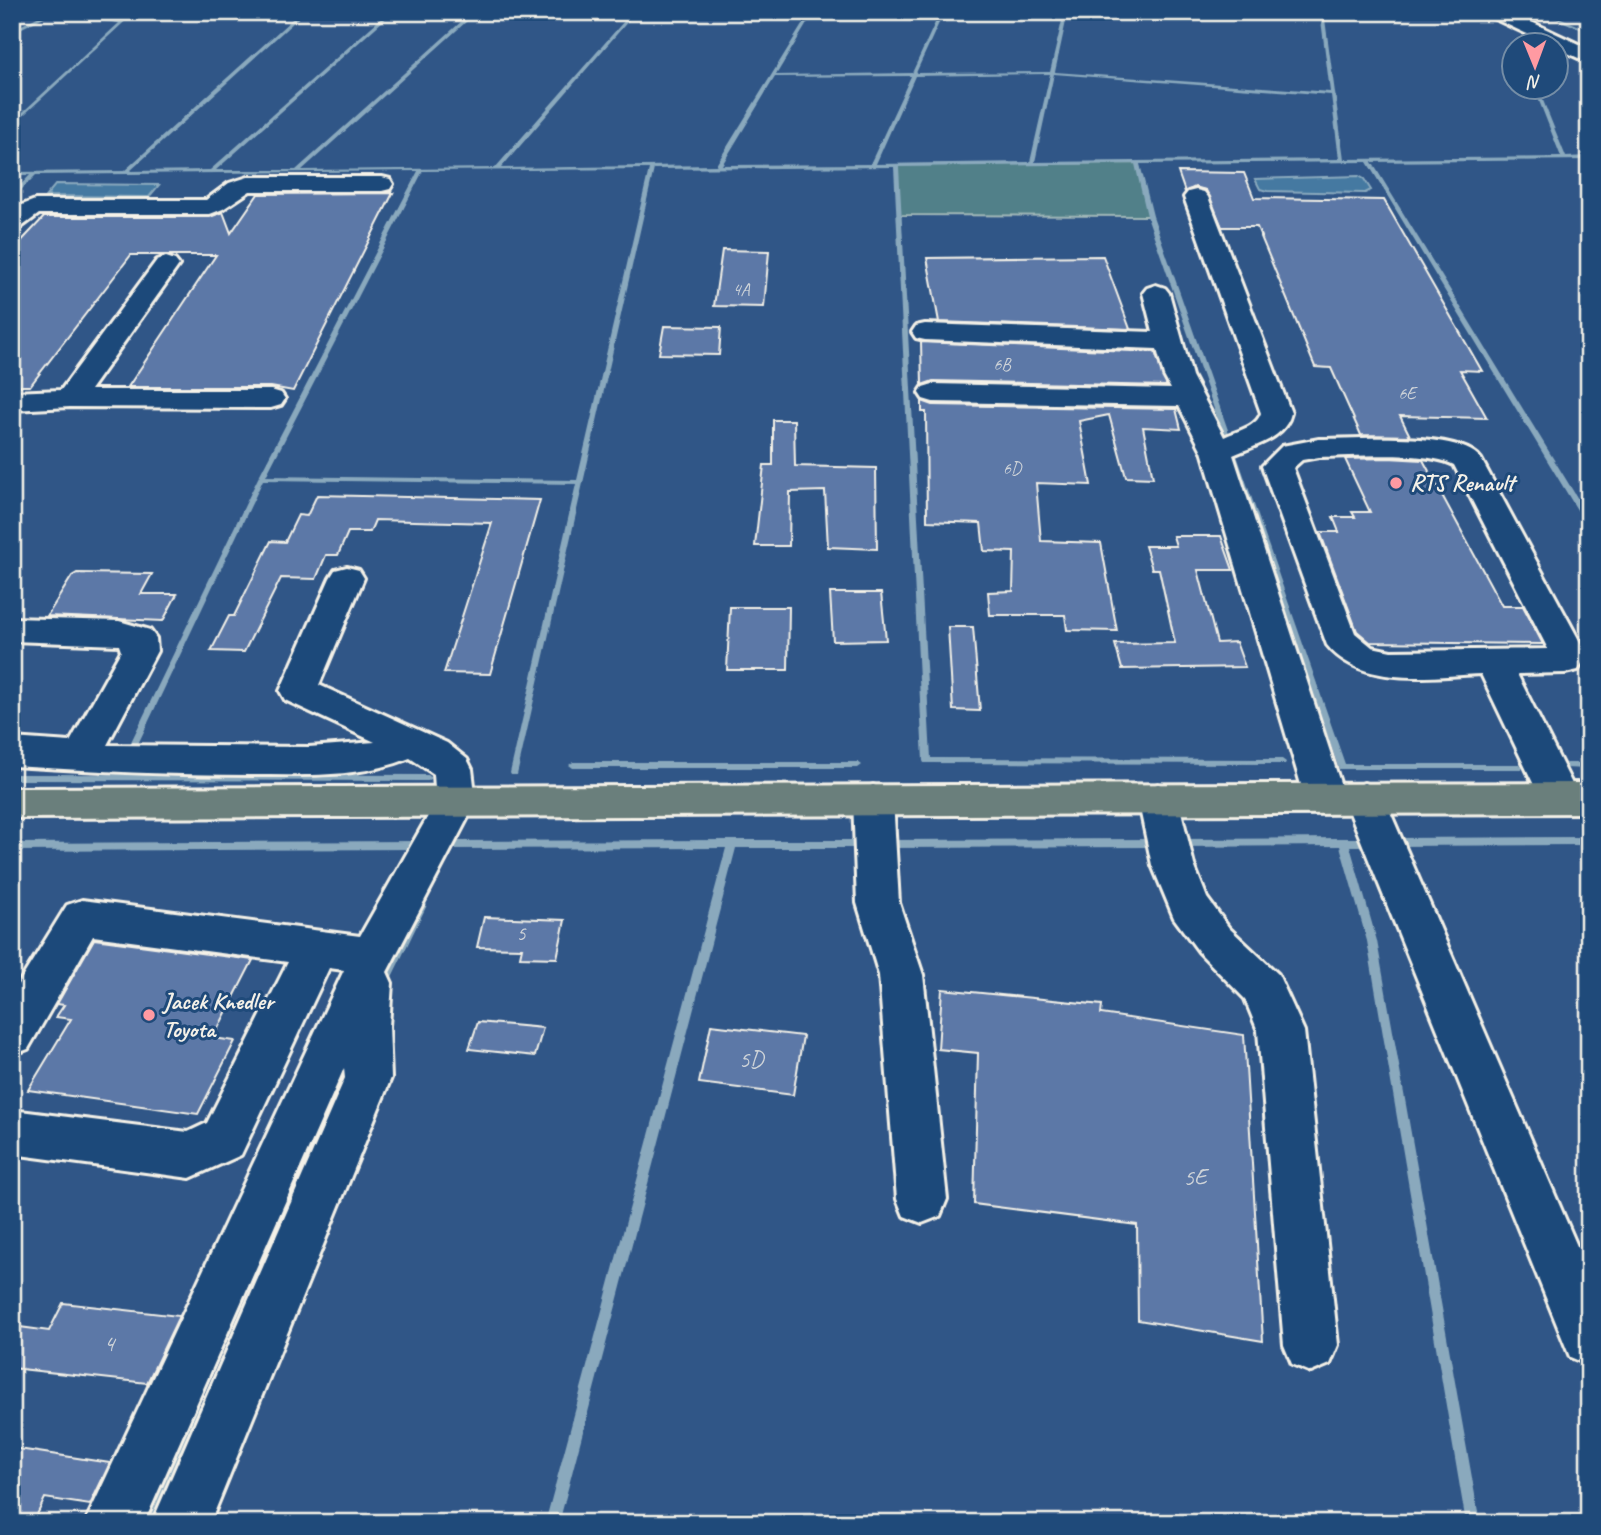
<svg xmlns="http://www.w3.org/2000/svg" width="1601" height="1535" viewBox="0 0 1601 1535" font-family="Caveat,sans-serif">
  <rect width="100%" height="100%" fill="#305687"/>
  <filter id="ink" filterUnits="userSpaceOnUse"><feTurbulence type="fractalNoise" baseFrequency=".0143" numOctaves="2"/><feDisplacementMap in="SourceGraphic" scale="14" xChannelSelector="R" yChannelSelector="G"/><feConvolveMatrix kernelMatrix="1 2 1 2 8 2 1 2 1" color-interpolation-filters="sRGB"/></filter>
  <g filter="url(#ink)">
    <!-- green -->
    <path fill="#518089" stroke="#a2b8b8" stroke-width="2" d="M 1137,163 L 1150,216 L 899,215 L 896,165 Z"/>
    <!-- water -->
    <g fill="#4479a1" stroke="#8aa9bd" stroke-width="2">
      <path d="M 1359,176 L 1364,179 L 1371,190 L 1365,193 L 1267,191 L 1260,189 L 1255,179 Z"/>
      <path d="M 56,184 L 159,185 L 149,197 L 46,196 Z"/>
    </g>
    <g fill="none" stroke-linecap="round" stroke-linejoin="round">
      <!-- stream -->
      <g fill="#8aa9bd" fill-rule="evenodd">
        <path d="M 47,12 L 121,21 L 130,12 L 135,12 L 12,126 L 12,122 L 119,23 L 50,14 L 12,33 L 12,30 Z"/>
        <path d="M 300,12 L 305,12 L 130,171 L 210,170 L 388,12 L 393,12 L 216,170 L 296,170 L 472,12 L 477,12 L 302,170 L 495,168 L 632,12 L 636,12 L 501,168 L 716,165 L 810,12 L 814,12 L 776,75 L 912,73 L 940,12 L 944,12 L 916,73 L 1050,72 L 1064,12 L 1068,12 L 1055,72 L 1330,92 L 1320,12 L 1324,12 L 1344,159 L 1561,157 L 1534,88 L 1538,88 L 1566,157 L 1589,156 L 1589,160 L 1372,162 L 1589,517 L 1589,525 L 1585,523 L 1367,162 L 1140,164 L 1153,216 L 1345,764 L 1519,764 L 1523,767 L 1522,769 L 1339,769 L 1147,216 L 1135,164 L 899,167 L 931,758 L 1282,759 L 1286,762 L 1285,764 L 924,763 L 923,761 L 894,167 L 654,169 L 517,775 L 511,775 L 510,773 L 576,484 L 263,480 L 138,744 L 134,747 L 131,746 L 130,744 L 258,478 L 418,171 L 36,175 L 12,199 L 12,194 L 30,175 L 12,176 L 12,172 L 124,171 ZM 1050,74 L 1030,162 L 876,164 L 915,76 ZM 1054,74 L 1331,95 L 1339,159 L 1035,162 ZM 911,76 L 870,164 L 722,165 L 775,77 ZM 649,169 L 577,480 L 266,476 L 423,171 Z"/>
        <path d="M 1541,12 L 1547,12 L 1589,30 L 1589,33 Z"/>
        <path d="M 573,762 L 858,762 L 862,765 L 858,768 L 573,768 L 569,765 Z"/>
        <path d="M 1567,763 L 1589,763 L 1589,769 L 1564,768 L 1563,766 L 1564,764 Z"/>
        <path d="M 12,774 L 428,775 L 432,778 L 428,781 L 12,780 Z"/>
        <path d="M 1589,837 L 1589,845 L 1393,846 L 1390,845 L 1388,842 L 1390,839 L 1393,838 Z"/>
        <path d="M 1344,838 L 1372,838 L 1375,839 L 1377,842 L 1375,845 L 1372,846 L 1350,846 L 1377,941 L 1480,1523 L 1466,1523 L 1367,941 L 1340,846 L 1179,847 L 1176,846 L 1174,843 L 1176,840 L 1179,839 Z"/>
        <path d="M 1158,839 L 1161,840 L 1163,843 L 1161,846 L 1158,847 L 885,848 L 882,847 L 880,844 L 882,841 L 885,840 Z"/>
        <path d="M 732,840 L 864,840 L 867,841 L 869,844 L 867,847 L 864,848 L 736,848 L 559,1523 L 545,1523 L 726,848 L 444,849 L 441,848 L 439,845 L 441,842 L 444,841 Z"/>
        <path d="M 423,841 L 426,842 L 428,845 L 426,848 L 423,849 L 12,851 L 12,843 Z"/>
        <path d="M 422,901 L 425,902 L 427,905 L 389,983 L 388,986 L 384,987 L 380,986 L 379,983 L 419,902 Z"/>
        <path d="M 194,1402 L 198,1404 L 200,1408 L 153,1523 L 139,1523 L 190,1404 Z"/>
      </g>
    </g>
    <!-- building -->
    <g fill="#5c78a7" stroke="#f4f1e8" stroke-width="2">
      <path d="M 1178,172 L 1244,173 L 1254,198 L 1384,200 L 1482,371 L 1460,370 L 1487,418 L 1400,416 L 1410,436 L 1361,435 L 1331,368 L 1315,367 L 1257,227 L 1222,227 L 1206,190 L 1195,187 L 1185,192 Z"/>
      <path d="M 393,193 L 293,391 L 271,387 L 128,387 L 216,255 L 131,255 L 30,386 L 12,386 L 12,251 L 44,217 L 210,217 L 223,212 L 231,233 L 258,194 Z"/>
      <path d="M 722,250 L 769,251 L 764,307 L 714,306 Z"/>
      <path d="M 1103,256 L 1130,329 L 939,322 L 927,258 Z"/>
      <path d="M 664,326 L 721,327 L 719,355 L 659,354 Z"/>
      <path d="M 921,342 L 1155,352 L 1167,386 L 933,381 L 922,385 Z"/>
      <path d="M 922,401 L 933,405 L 1176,409 L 1181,429 L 1143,427 L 1153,478 L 1126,477 L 1109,415 L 1079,421 L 1091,485 L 1036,483 L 1041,541 L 1101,543 L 1117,631 L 1067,630 L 1065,615 L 990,615 L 988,592 L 1013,591 L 1014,552 L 984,551 L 981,523 L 927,521 L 926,412 L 922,412 Z"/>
      <path d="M 773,420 L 794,420 L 795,466 L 876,468 L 877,549 L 828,547 L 825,491 L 790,492 L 789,546 L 755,546 L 764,465 L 773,465 Z"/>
      <path d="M 1388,458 L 1423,460 L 1502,606 L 1523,606 L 1543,644 L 1370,642 L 1357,631 L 1320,532 L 1339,532 L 1333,517 L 1355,517 L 1352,512 L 1370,512 L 1345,459 Z"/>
      <path d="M 317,495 L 540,500 L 490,674 L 444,673 L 492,523 L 375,520 L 370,532 L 348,532 L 338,555 L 326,555 L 316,579 L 281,578 L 244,652 L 211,651 L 229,616 L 234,616 L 271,541 L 285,542 L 298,515 L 307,516 Z"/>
      <path d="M 1173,536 L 1221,536 L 1233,570 L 1198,570 L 1217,643 L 1236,642 L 1245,667 L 1122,669 L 1115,644 L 1175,643 L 1159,569 L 1152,569 L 1145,546 L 1176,546 Z"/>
      <path d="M 77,573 L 152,574 L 141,594 L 177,594 L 163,621 L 47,616 L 72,576 Z"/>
      <path d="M 830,593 L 881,593 L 886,640 L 833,641 Z"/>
      <path d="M 730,607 L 789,607 L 788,670 L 727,670 Z"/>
      <path d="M 948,627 L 973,627 L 980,711 L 953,710 Z"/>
      <path d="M 484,917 L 565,920 L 557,958 L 520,957 L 522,948 L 477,947 Z"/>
      <path d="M 94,939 L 253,960 L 213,1038 L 235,1041 L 198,1114 L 28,1090 L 71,1019 L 56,1017 L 64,1005 L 57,1004 Z"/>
      <path d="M 942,989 L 1102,1005 L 1101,1014 L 1244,1035 L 1263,1341 L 1138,1320 L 1137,1225 L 974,1204 L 978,1053 L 938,1049 Z"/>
      <path d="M 478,1022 L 543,1028 L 535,1056 L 469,1049 Z"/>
      <path d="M 711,1025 L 803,1036 L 793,1095 L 699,1083 Z"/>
      <path d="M 63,1303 L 179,1316 L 147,1383 L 12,1368 L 12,1326 L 49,1331 Z"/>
      <path d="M 12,1448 L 110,1463 L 90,1505 L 45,1498 L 33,1523 L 12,1523 Z"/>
    </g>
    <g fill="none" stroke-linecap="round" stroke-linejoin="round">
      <defs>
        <g id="minor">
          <path d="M 1486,12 L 1510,12 L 1589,49 L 1589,63 L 1489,16 Z"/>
          <path d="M 248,177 L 382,177 L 390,179 L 393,184 L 390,189 L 382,191 L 250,191 L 223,209 L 210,214 L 39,214 L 20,228 L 12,230 L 12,209 L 35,200 L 206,200 L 229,183 Z"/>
          <path d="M 1196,190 L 1204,192 L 1208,197 L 1291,413 C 1285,439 1255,445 1233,455 L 1345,798 L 1350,788 L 1364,783 L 1378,788 L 1384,798 L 1589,1274 L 1589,1365 L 1570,1357 L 1344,798 L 1339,808 L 1325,813 L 1311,808 L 1305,798 L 1202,451 L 1179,406 L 933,402 L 923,399 L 919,393 L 923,387 L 933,384 L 1171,389 L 1164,376 L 1157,349 L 925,340 L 916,338 L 912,332 L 916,326 L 925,324 L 1153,332 L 1143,293 L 1147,288 L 1156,285 L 1165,288 L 1169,293 L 1192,376 L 1224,437 C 1237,431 1257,427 1261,413 L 1184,197 L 1188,192 Z"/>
          <path d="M 166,257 L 175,260 L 179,265 L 90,390 L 271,390 L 281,393 L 285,399 L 281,405 L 271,408 L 70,407 L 12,410 L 12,392 L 61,390 L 157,260 Z"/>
          <path d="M 1319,439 C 1354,439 1461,430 1481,459 L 1587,655 L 1578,670 L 1565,673 L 1517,674 L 1579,798 L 1573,808 L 1559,813 L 1545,808 L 1481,674 C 1432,676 1361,688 1327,645 L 1262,466 L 1282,446 ZM 1319,457 C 1354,457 1424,450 1454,465 L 1548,649 L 1391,651 L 1372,647 L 1355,633 L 1293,468 L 1302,460 Z"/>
          <path d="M 347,567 L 359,570 L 364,578 L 319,685 L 447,743 L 467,759 L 472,769 L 476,802 L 387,972 L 392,983 L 389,1026 L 391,1078 L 210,1523 L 152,1523 L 345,1078 L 344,1068 L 144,1523 L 85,1523 L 344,970 L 329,968 L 241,1155 L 190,1178 L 12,1154 L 12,1110 L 188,1132 L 207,1123 L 288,962 L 93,936 L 28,1049 L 12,1055 L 12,994 L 67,905 L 82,900 L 360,936 L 436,802 L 434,774 L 410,758 C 361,778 305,775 252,775 C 172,775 93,771 12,766 L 12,738 L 70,742 L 121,651 L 119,645 L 12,641 L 12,618 L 119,621 L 150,630 L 156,638 L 157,651 L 107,745 L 309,747 L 375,742 L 285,700 L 280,691 L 330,578 L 335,570 Z"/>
          <path d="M 1158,784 L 1172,789 L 1178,799 L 1194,865 L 1207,898 L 1229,928 L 1278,974 L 1304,1031 L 1338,1345 L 1330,1364 L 1311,1372 L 1292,1364 L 1284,1345 L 1258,1031 L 1245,999 L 1199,952 L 1174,918 L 1152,865 L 1138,799 L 1144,789 Z"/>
          <path d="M 873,785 L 887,790 L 893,800 L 899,903 L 923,975 L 947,1199 L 940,1216 L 922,1223 L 904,1216 L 897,1199 L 879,975 L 857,903 L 853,800 L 859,790 Z"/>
        </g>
        <path id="major" d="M 1589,783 L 1589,813 L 12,818 L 12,788 Z"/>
      </defs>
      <!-- minor casing -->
      <use href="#minor" stroke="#f4f1e8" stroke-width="6"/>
      <!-- major casing -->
      <use href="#major" stroke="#f4f1e8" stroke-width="6"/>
      <!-- minor -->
      <use href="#minor" fill="#1f4a7a" fill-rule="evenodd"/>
      <!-- major -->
      <use href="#major" fill="#6b7f7c" fill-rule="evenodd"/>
    </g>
  </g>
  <!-- markers -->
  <g fill="#ff9aa2" stroke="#1f4a7a" stroke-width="2.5">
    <circle cx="1396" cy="483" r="7"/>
    <circle cx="149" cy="1015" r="7"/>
  </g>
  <g text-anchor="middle" stroke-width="6" stroke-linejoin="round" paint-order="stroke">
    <!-- far-number labels -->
    <g font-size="18" fill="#ced3d8">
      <text x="741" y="295">4A</text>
      <text x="1002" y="370">6B</text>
      <text x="1407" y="399">6E</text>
      <text x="1012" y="474">6D</text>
    </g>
    <!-- number labels -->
    <g font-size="21" fill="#ced3d8">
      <text x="521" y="940">5</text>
    </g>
    <!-- poi labels -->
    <g font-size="24" font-weight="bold" fill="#f4f1e8" stroke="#1f4a7a" text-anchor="start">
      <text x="1410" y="491">RTS Renault</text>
      <text x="163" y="1009">Jacek Knedler<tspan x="163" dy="28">Toyota</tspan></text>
    </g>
    <!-- near-number labels -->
    <g font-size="24" fill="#ced3d8">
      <text x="751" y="1067">5D</text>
      <text x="1195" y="1185">5E</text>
      <text x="109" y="1351">4</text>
    </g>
  </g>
  <!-- margin -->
  <rect width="1601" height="1535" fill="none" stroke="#1f4a7a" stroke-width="42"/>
  <rect x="21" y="21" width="1559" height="1493" fill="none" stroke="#f4f1e8" stroke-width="2.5" filter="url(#ink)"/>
  <!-- north arrow -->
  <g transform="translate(1535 66) rotate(179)"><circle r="33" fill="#1f4a7a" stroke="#748da6" stroke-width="2"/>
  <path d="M0-5L12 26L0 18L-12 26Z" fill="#ff9aa2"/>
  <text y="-10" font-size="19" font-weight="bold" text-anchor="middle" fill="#f4f1e8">N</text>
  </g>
</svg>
